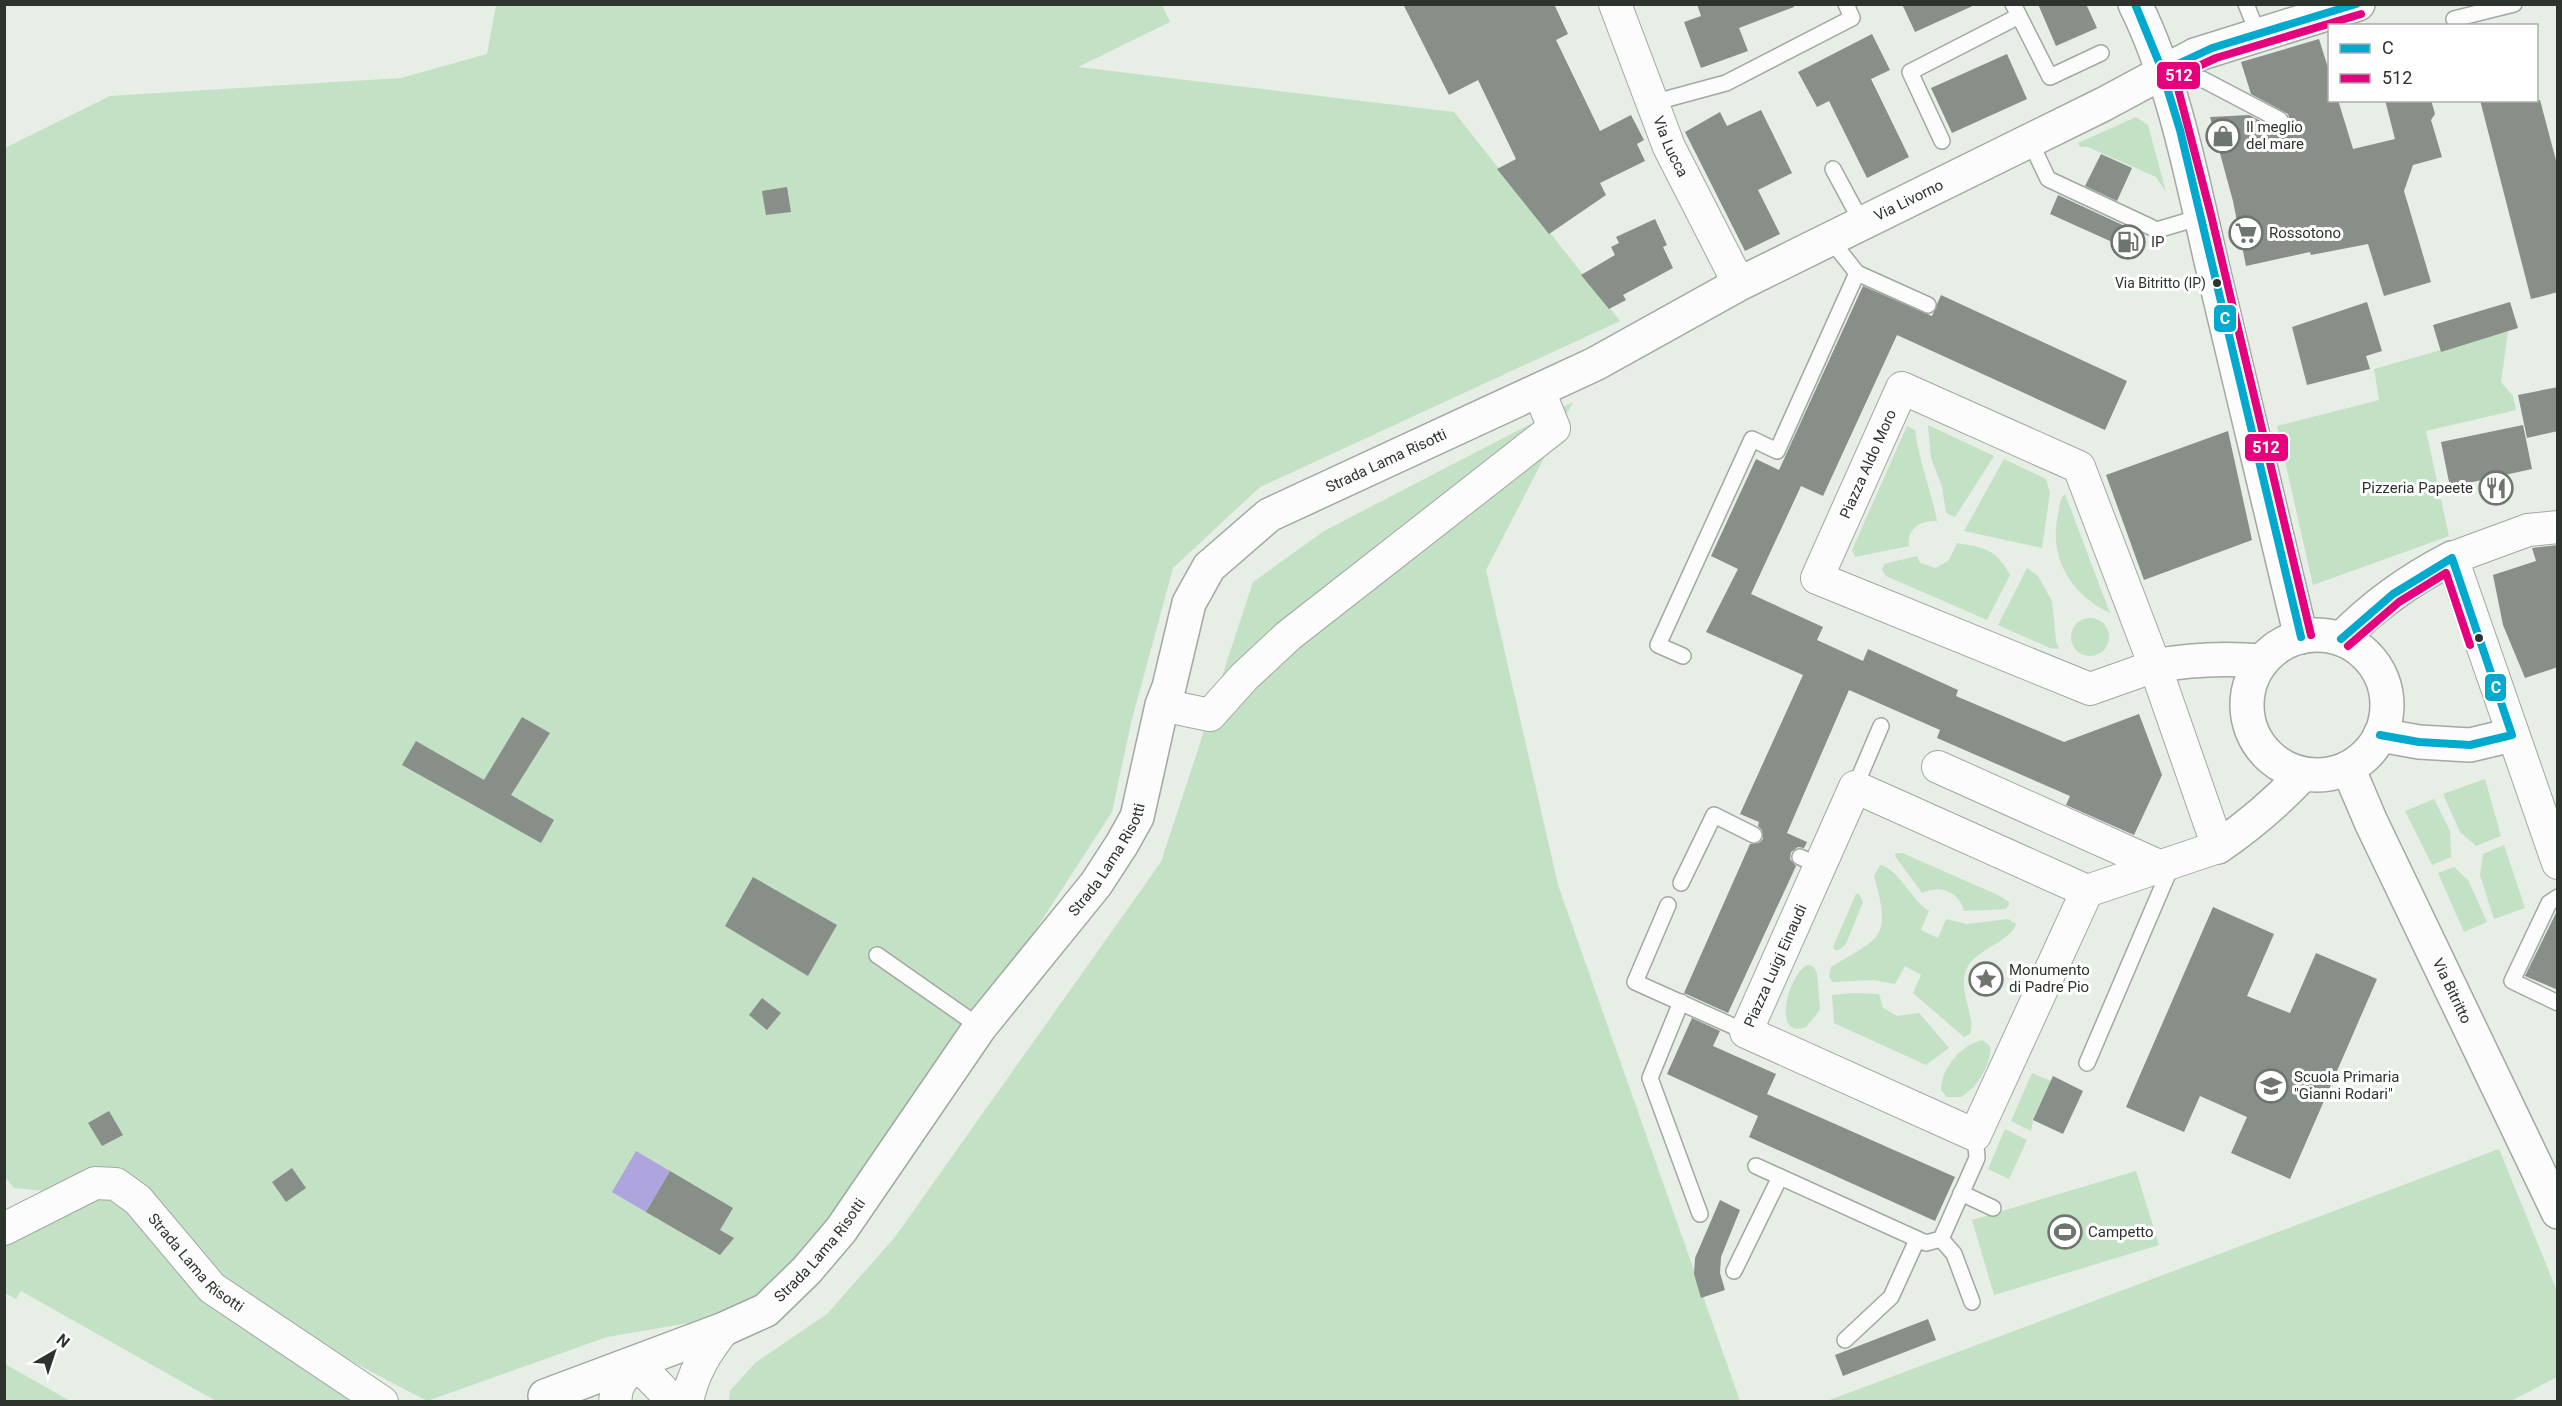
<svg xmlns="http://www.w3.org/2000/svg" width="2562" height="1406" viewBox="0 0 2562 1406" font-family="Roboto,sans-serif">
  <rect width="100%" height="100%" fill="#e6eee6"/>
  <!-- green -->
  <g fill="#c3e1c4">
    <path d="M 496,5 L 1162,5 L 1170,22 L 1078,67 L 1454,112 L 1620,321 L 1260,487 L 1173,568 L 1131,723 L 1112,812 L 841,1230 L 766,1310 L 607,1337 L 427,1401 L 212,1288 L 138,1200 L 14,1188 L 5,1177 L 5,148 L 110,96 L 401,78 L 487,54 Z"/>
    <path d="M 2136,117 L 2148,125 L 2166,192 L 2156,177 L 2088,147 L 2080,147 L 2078,143 Z"/>
    <path d="M 2508,331 L 2501,382 L 2513,396 L 2516,410 L 2426,431 L 2449,536 L 2313,585 L 2277,426 L 2379,400 L 2374,369 Z"/>
    <path d="M 1573,402 L 1486,570 L 1558,885 L 1740,1401 L 729,1402 L 730,1391 L 755,1363 L 827,1314 L 895,1237 L 1161,862 L 1253,582 L 1324,531 Z"/>
    <path d="M 1928,425 L 1994,456 L 1955,517 L 1946,513 L 1942,487 L 1931,458 Z"/>
    <path d="M 1907,426 L 1915,430 C 1919,462 1931,490 1937,521 C 1921,520 1906,529 1909,546 L 1855,557 L 1852,550 Z"/>
    <path d="M 2004,459 L 2046,479 L 2050,493 L 2042,548 L 1964,531 Z"/>
    <path d="M 2065,494 L 2110,613 C 2072,595 2048,558 2058,515 C 2060,507 2059,499 2065,494 Z"/>
    <path d="M 1957,543 C 1985,548 1995,548 2010,575 L 1987,620 L 1886,576 L 1882,570 L 1884,564 L 1917,556 L 1920,563 L 1936,568 L 1949,560 Z"/>
    <path d="M 2027,568 L 2038,576 L 2052,601 L 2056,641 L 2059,649 L 2050,648 L 1998,625 Z"/>
    <circle cx="2090" cy="637" r="19"/>
    <path d="M 2485,779 L 2501,836 L 2476,846 L 2460,832 L 2443,794 Z"/>
    <path d="M 2434,799 L 2450,831 L 2451,857 L 2432,865 L 2405,811 Z"/>
    <path d="M 2504,845 L 2525,908 L 2494,919 L 2480,875 L 2483,854 Z"/>
    <path d="M 1896,853 L 1902,853 L 1998,895 L 2009,902 L 2009,905 L 2006,909 L 1964,911 C 1959,891 1940,884 1922,893 L 1895,856 Z"/>
    <path d="M 1880,865 C 1897,867 1912,901 1929,911 L 1921,930 L 1938,938 L 1946,919 L 1967,924 L 2008,919 L 2016,924 C 2011,941 1978,949 1968,966 C 1955,989 1977,1016 1970,1034 L 1964,1037 L 1913,993 L 1921,975 L 1905,966 L 1895,984 L 1873,980 L 1833,982 L 1829,977 L 1831,967 C 1881,937 1892,939 1874,876 Z"/>
    <path d="M 2454,867 L 2468,880 L 2487,922 L 2464,932 L 2438,873 Z"/>
    <path d="M 1856,894 L 1859,894 L 1863,902 L 1846,944 L 1839,950 L 1835,950 L 1833,947 Z"/>
    <path d="M 1807,965 L 1813,966 L 1817,973 L 1820,1010 L 1806,1027 C 1771,1040 1788,975 1807,965 Z"/>
    <path d="M 1853,993 L 1879,994 L 1883,1008 L 1897,1016 L 1919,1013 L 1949,1048 L 1926,1065 L 1834,1023 L 1832,995 Z"/>
    <path d="M 1982,1040 L 1990,1046 C 1992,1064 1976,1089 1961,1097 L 1947,1097 L 1941,1090 C 1941,1068 1961,1045 1982,1040 Z"/>
    <path d="M 2032,1073 L 2051,1081 L 2033,1120 L 2031,1131 L 2011,1121 Z"/>
    <path d="M 2005,1129 L 2027,1140 L 2009,1179 L 1988,1169 Z"/>
    <path d="M 2499,1149 L 2557,1291 L 2557,1377 L 2511,1401 L 1827,1401 Z"/>
    <path d="M 2136,1171 L 2159,1245 L 1994,1295 L 1972,1220 Z"/>
    <path d="M 89,1196 L 107,1196 L 127,1203 L 365,1401 L 216,1401 L 21,1291 L 16,1299 L 5,1293 L 5,1247 Z"/>
    <path d="M 5,1364 L 70,1401 L 5,1401 Z"/>
  </g>
  <!-- water -->
  <path fill="#aea5de" d="M 636,1151 L 670,1171 L 646,1212 L 612,1192 Z"/>
  <!-- building -->
  <g fill="#888e88">
    <path d="M 1403,4 L 1554,4 L 1568,34 L 1556,40 L 1600,131 L 1631,115 L 1644,140 L 1637,144 L 1645,161 L 1600,183 L 1606,195 L 1549,234 L 1497,169 L 1516,159 L 1478,80 L 1449,95 Z"/>
    <path d="M 1697,4 L 1794,4 L 1794,7 L 1739,28 L 1748,51 L 1701,68 L 1684,22 L 1701,16 Z"/>
    <path d="M 1902,4 L 1977,4 L 1915,32 Z"/>
    <path d="M 2038,4 L 2086,4 L 2097,28 L 2056,46 Z"/>
    <path d="M 1872,34 L 1890,70 L 1871,79 L 1909,157 L 1867,178 L 1829,101 L 1817,107 L 1798,72 Z"/>
    <path d="M 2319,39 L 2330,74 L 2330,100 L 2338,100 L 2353,149 L 2395,139 L 2385,100 L 2431,100 L 2435,114 L 2431,120 L 2442,157 L 2413,165 L 2404,191 L 2431,282 L 2384,296 L 2368,244 L 2311,255 L 2310,252 L 2246,266 L 2233,201 L 2210,117 L 2249,115 L 2276,129 L 2286,128 L 2290,120 L 2288,114 L 2251,94 L 2241,62 Z"/>
    <path d="M 2007,54 L 2027,99 L 1952,133 L 1931,88 Z"/>
    <path d="M 2480,100 L 2540,100 L 2558,168 L 2558,292 L 2531,299 Z"/>
    <path d="M 1761,110 L 1792,173 L 1758,190 L 1780,234 L 1745,251 L 1685,132 L 1720,112 L 1727,126 Z"/>
    <path d="M 2101,154 L 2132,168 L 2117,201 L 2085,186 Z"/>
    <path d="M 787,187 L 791,212 L 766,215 L 762,191 Z"/>
    <path d="M 2058,195 L 2129,228 L 2121,246 L 2050,214 Z"/>
    <path d="M 1655,219 L 1667,245 L 1663,247 L 1673,268 L 1623,295 L 1626,300 L 1609,309 L 1581,275 L 1615,255 L 1611,247 L 1619,243 L 1616,237 Z"/>
    <path d="M 1863,286 L 1932,316 L 1941,295 L 2127,381 L 2105,430 L 1897,335 L 1823,496 L 1801,486 L 1751,594 L 1823,627 L 1817,640 L 1863,661 L 1868,649 L 1958,690 L 1956,696 L 2064,742 L 2139,714 L 2162,775 L 2134,835 L 2066,805 L 2070,796 L 1937,738 L 1940,730 L 1849,690 L 1787,833 L 1807,842 L 1804,848 L 1798,847 L 1791,852 L 1790,859 L 1796,866 L 1728,1013 L 1684,993 L 1750,844 L 1759,843 L 1763,839 L 1762,830 L 1758,826 L 1759,822 L 1740,814 L 1803,675 L 1706,632 L 1738,569 L 1711,556 L 1756,459 L 1779,470 Z"/>
    <path d="M 2367,302 L 2382,351 L 2366,356 L 2370,369 L 2307,385 L 2292,327 Z"/>
    <path d="M 2510,302 L 2518,328 L 2441,352 L 2433,325 Z"/>
    <path d="M 2558,387 L 2558,431 L 2527,438 L 2518,395 Z"/>
    <path d="M 2523,425 L 2532,469 L 2450,487 L 2441,442 Z"/>
    <path d="M 2228,431 L 2252,540 L 2144,580 L 2106,475 Z"/>
    <path d="M 2558,545 L 2558,667 L 2525,678 L 2503,625 L 2493,575 L 2536,561 L 2532,548 Z"/>
    <path d="M 522,717 L 550,733 L 511,795 L 554,820 L 541,843 L 402,765 L 416,741 L 484,780 Z"/>
    <path d="M 753,877 L 837,925 L 808,976 L 725,926 Z"/>
    <path d="M 2213,907 L 2274,934 L 2247,996 L 2290,1013 L 2316,953 L 2377,979 L 2290,1179 L 2231,1153 L 2247,1117 L 2200,1096 L 2184,1132 L 2126,1107 Z"/>
    <path d="M 2558,909 L 2558,990 L 2525,976 Z"/>
    <path d="M 762,998 L 781,1013 L 767,1030 L 749,1015 Z"/>
    <path d="M 1692,1018 L 1720,1031 L 1713,1046 L 1776,1074 L 1767,1094 L 1955,1177 L 1935,1221 L 1749,1137 L 1758,1116 L 1667,1074 Z"/>
    <path d="M 2053,1076 L 2083,1091 L 2063,1134 L 2033,1120 Z"/>
    <path d="M 109,1111 L 123,1135 L 102,1146 L 88,1123 Z"/>
    <path d="M 292,1168 L 306,1188 L 286,1202 L 272,1182 Z"/>
    <path d="M 670,1171 L 733,1208 L 720,1230 L 734,1238 L 720,1255 L 646,1212 Z"/>
    <path d="M 1720,1200 L 1740,1210 L 1721,1257 L 1720,1273 L 1725,1290 L 1701,1298 L 1694,1274 L 1695,1258 Z"/>
    <path d="M 1928,1319 L 1936,1340 L 1843,1376 L 1835,1355 Z"/>
  </g>
  <g fill="none" stroke-linecap="round" stroke-linejoin="round">
    <defs>
      <g id="lane">
        <path d="M 2013,4 L 2050,77 L 2101,53"/>
        <path d="M 2246,4 L 2258,34"/>
        <path d="M 2454,19 L 2514,4"/>
        <path d="M 2170,73 L 2202,79 L 2280,120"/>
        <path d="M 1652,103 L 1726,83 L 1852,18 L 1846,4"/>
        <path d="M 1942,141 L 1910,72 L 2019,16"/>
        <path d="M 2030,141 L 2048,179 L 2157,230 L 2201,217"/>
        <path d="M 1833,169 L 1862,223"/>
        <path d="M 1830,239 L 1857,273 L 1928,305"/>
        <path d="M 1683,656 L 1658,645 L 1752,439 L 1777,451 L 1857,273"/>
        <path d="M 1855,787 L 1881,726"/>
        <path d="M 1800,857 L 1820,866"/>
        <path d="M 1681,883 L 1714,815 L 1754,835"/>
        <path d="M 2558,897 L 2549,903 L 2512,981 L 2558,1003"/>
        <path d="M 1668,905 L 1635,982 L 1746,1032"/>
        <path d="M 877,955 L 980,1027"/>
        <path d="M 1681,1002 L 1650,1078 L 1700,1214"/>
        <path d="M 2087,1063 L 2173,862"/>
        <path d="M 1756,1166 L 1926,1243 L 1941,1239 L 1977,1158 L 1975,1135"/>
        <path d="M 1961,1193 L 1993,1208"/>
        <path d="M 1941,1239 L 1954,1254 L 1972,1302"/>
        <path d="M 1734,1271 L 1780,1177"/>
        <path d="M 1845,1340 L 1891,1297 L 1917,1240"/>
      </g>
      <g id="street">
        <path id="s1" d="M 1615,4 L 1669,147 L 1739,284"/>
        <path d="M 2558,527 L 2528,530 L 2452,558 L 2558,863"/>
        <path d="M 1162,705 L 1210,715 L 1244,677 L 1288,636 L 1554,428 L 1539,391"/>
        <path d="M 1938,767 L 2159,866"/>
        <path id="s2" d="M 2087,891 L 1975,1135 L 1746,1032 L 1855,787 L 2087,891 L 2218,847 L 2155,666 L 2079,467 L 1902,388 L 1817,578 L 2090,689 L 2155,666"/>
        <path id="s3" d="M 4,1229 L 95,1183 L 116,1184 L 138,1200 L 212,1288 L 382,1402"/>
        <path d="M 615,1402 L 617,1388 L 631,1364 L 649,1376 L 674,1402"/>
        <path d="M 687,1402 C 693,1372 706,1352 724,1329"/>
      </g>
      <g id="secondary">
        <path d="M 2135,4 C 2173,80 2192,178 2211,261 C 2241,386 2271,511 2301,637"/>
        <circle cx="2317" cy="705" r="70"/>
        <path d="M 2341,639 C 2374,605 2409,580 2452,558"/>
        <path d="M 2155,666 C 2192,659 2225,658 2262,661"/>
        <path d="M 2380,735 L 2419,742 L 2470,745 L 2512,735"/>
        <path id="s4" d="M 2348,768 L 2371,822 L 2558,1212"/>
        <path d="M 2218,847 C 2250,825 2277,802 2303,774"/>
        <path id="s5" d="M 545,1396 L 724,1329 L 766,1310 L 807,1270 L 841,1230 L 980,1027 L 1096,884 L 1122,844 L 1137,817 L 1162,705 L 1169,687 L 1189,603 L 1209,567 L 1269,515 L 1595,364 L 1739,284 L 2104,104 L 2195,55 L 2358,4"/>
      </g>
    </defs>
    <!-- lane casing -->
    <use href="#lane" stroke="#a2a8a2" stroke-width="18"/>
    <!-- street casing -->
    <use href="#street" stroke="#a2a8a2" stroke-width="34"/>
    <!-- secondary casing -->
    <use href="#secondary" stroke="#a2a8a2" stroke-width="36"/>
    <!-- lane -->
    <use href="#lane" stroke="#fbfcfb" stroke-width="15"/>
    <!-- street -->
    <use href="#street" stroke="#fbfcfb" stroke-width="32"/>
    <!-- secondary -->
    <use href="#secondary" stroke="#fbfcfb" stroke-width="33"/>
    <defs>
      <g id="bus-1">
        <path d="M 2135,4 L 2160,65 L 2180,130 L 2301,637"/>
        <path d="M 2163,71 L 2212,48 L 2356,4"/>
        <path d="M 2341,639 L 2393,594 L 2452,558 L 2512,735 L 2470,745 L 2419,742 L 2380,735"/>
      </g>
      <g id="bus-2">
        <path d="M 2311,635 L 2211,215 L 2175,77 L 2216,58 L 2361,14"/>
        <path d="M 2348,646 L 2399,602 L 2446,573 L 2470,645"/>
      </g>
    </defs>
    <!-- bus-1 casing -->
    <use href="#bus-1" stroke="#fff" stroke-width="12"/>
    <!-- bus-2 casing -->
    <use href="#bus-2" stroke="#fff" stroke-width="12"/>
    <!-- bus-1 -->
    <use href="#bus-1" stroke="#00a9ce" stroke-width="8"/>
    <!-- bus-2 -->
    <use href="#bus-2" stroke="#e5007d" stroke-width="8"/>
  </g>
  <!-- icons -->
  <defs>
    <symbol id="shop-ring" viewBox="-11 -11 22 22"><circle r="9.5" fill="#fff" stroke="#6e746e" stroke-width="1.5"/><path d="M-5-2.5h2.3a2.7 3.5 0 0 1 5.4 0H5L5.5 6h-11ZM-1.5-2.5h3a1.5 2.3 0 0 0-3 0Z" fill="#6e746e"/></symbol>
    <symbol id="supermarket-ring" viewBox="-11 -11 22 22"><circle r="9.5" fill="#fff" stroke="#6e746e" stroke-width="1.5"/><path d="M-6-5.5h2.5l.6 2H6L4.5 2H-2.5L-4.4-4H-6ZM-1.5 3.2a1.3 1.3 0 1 0 .1 0ZM3 3.2a1.3 1.3 0 1 0 .1 0Z" fill="#6e746e"/></symbol>
    <symbol id="fuel-ring" viewBox="-11 -11 22 22"><circle r="9.5" fill="#fff" stroke="#6e746e" stroke-width="1.5"/><path d="M-5.5-6h7V0h2V4h1.3V-2.5L3-4.5l.8-.8L6-3V5H2.5V1h-1V6h-7ZM-4.2-4.7v3.2H.2V-4.7Z" fill="#6e746e"/></symbol>
    <symbol id="restaurant-ring" viewBox="-11 -11 22 22"><circle r="9.5" fill="#fff" stroke="#6e746e" stroke-width="1.5"/><path d="M-5-6h1v4h1v-4h1v4h1v-4h1v5L-1.5 .5V6h-2V.5L-5-1ZM5-6V6H3V1.5H1.5Q1.5-4 5-6Z" fill="#6e746e"/></symbol>
    <symbol id="sight-ring" viewBox="-11 -11 22 22"><circle r="9.5" fill="#fff" stroke="#6e746e" stroke-width="1.5"/><path d="M0-6L1.8-2.2L6-1.7L2.9 1.2L3.7 5.4L0 3.3L-3.7 5.4L-2.9 1.2L-6-1.7L-1.8-2.2Z" fill="#6e746e"/></symbol>
    <symbol id="school-ring" viewBox="-11 -11 22 22"><circle r="9.5" fill="#fff" stroke="#6e746e" stroke-width="1.5"/><path d="M0-5L7-2L0 1L-7-2ZM-4 1L0 2.5L4 1V4Q0 6-4 4Z" fill="#6e746e"/></symbol>
    <symbol id="stadium-ring" viewBox="-11 -11 22 22"><circle r="9.5" fill="#fff" stroke="#6e746e" stroke-width="1.5"/><path d="M0-5a6.5 5 0 1 0 0 10a6.5 5 0 1 0 0-10ZM-3.5-1.8h7v3.6h-7Z" fill="#6e746e"/></symbol>
  </defs>
  <g fill-rule="evenodd">
    <use href="#shop-ring" x="2204" y="117" width="38" height="38"/>
    <use href="#supermarket-ring" x="2227" y="214" width="38" height="38"/>
    <use href="#fuel-ring" x="2109" y="223" width="38" height="38"/>
    <use href="#restaurant-ring" x="2477" y="469" width="38" height="38"/>
    <use href="#sight-ring" x="1967" y="960" width="38" height="38"/>
    <use href="#school-ring" x="2252" y="1067" width="38" height="38"/>
    <use href="#stadium-ring" x="2046" y="1213" width="38" height="38"/>
  </g>
  <!-- markers -->
  <g fill="#2d332d" stroke="#fff" stroke-width="2">
    <circle cx="2217" cy="283" r="5"/>
    <circle cx="2479" cy="638" r="5"/>
  </g>
  <g text-anchor="middle" stroke-width="6" stroke-linejoin="round" paint-order="stroke">
    <!-- bus labels -->
    <g font-size="14" fill="#2d332d" stroke="#fff" text-anchor="end">
      <text x="2206" y="288">Via Bitritto (IP)</text>
    </g>
    <!-- poi labels -->
    <g font-size="15" fill="#2d332d" stroke="#fff" text-anchor="start">
      <text x="2246" y="132">Il meglio<tspan x="2246" dy="17">del mare</tspan></text>
      <text x="2269" y="238">Rossotono</text>
      <text x="2151" y="247">IP</text>
      <text x="2473" y="493" text-anchor="end">Pizzeria Papeete</text>
      <text x="2009" y="975">Monumento<tspan x="2009" dy="17">di Padre Pio</tspan></text>
      <text x="2294" y="1082">Scuola Primaria<tspan x="2294" dy="17">"Gianni Rodari"</tspan></text>
      <text x="2088" y="1237">Campetto</text>
    </g>
    <!-- street labels -->
    <g font-size="15" fill="#2d332d" stroke="#fff">
      <text dy="5" stroke="none"><textPath href="#s1" startOffset="153">Via Lucca</textPath></text>
      <text dy="5" stroke="none"><textPath href="#s5" startOffset="1910">Via Livorno</textPath></text>
      <text dy="5" stroke="none"><textPath href="#s5" startOffset="1326">Strada Lama Risotti</textPath></text>
      <text transform="translate(1868 464) rotate(-66)" y="5">Piazza Aldo Moro</text>
      <text dy="5" stroke="none"><textPath href="#s5" startOffset="804">Strada Lama Risotti</textPath></text>
      <text dy="5" stroke="none"><textPath href="#s2" startOffset="592">Piazza Luigi Einaudi</textPath></text>
      <text dy="5" stroke="none"><textPath href="#s4" startOffset="246">Via Bitritto</textPath></text>
      <text dy="5" stroke="none"><textPath href="#s5" startOffset="318">Strada Lama Risotti</textPath></text>
      <text dy="5" stroke="none"><textPath href="#s3" startOffset="236">Strada Lama Risotti</textPath></text>
    </g>
  </g>
  <g stroke="#fff" stroke-width="2">
    <rect x="2156" y="61" width="45" height="29" rx="6" fill="#e5007d"/>
    <rect x="2213" y="304" width="24" height="29" rx="6" fill="#00a9ce"/>
    <rect x="2244" y="433" width="45" height="29" rx="6" fill="#e5007d"/>
    <rect x="2484" y="673" width="23" height="29" rx="6" fill="#00a9ce"/>
  </g>
  <g font-size="16" text-anchor="middle" font-weight="bold" fill="#fff">
    <text x="2179" y="81">512</text>
    <text x="2225" y="324">C</text>
    <text x="2266" y="453">512</text>
    <text x="2496" y="693">C</text>
  </g>
  <!-- border -->
  <rect width="2562" height="1406" fill="none" stroke="#2d332d" stroke-width="12"/>
  <!-- legend -->
  <rect x="2328" y="24" width="210" height="78" fill="#ffffff" stroke="#abadab" stroke-width="1.5"/>
  <rect x="2340" y="44" width="30" height="9" fill="#00a9ce" stroke="#abadab" stroke-width="1.5"/>
  <text x="2382" y="54" font-size="18" fill="#2d332d">C</text>
  <rect x="2340" y="74" width="30" height="9" fill="#e5007d" stroke="#abadab" stroke-width="1.5"/>
  <text x="2382" y="84" font-size="18" fill="#2d332d">512</text>
  <!-- north arrow -->
  <g transform="translate(54 1352) rotate(39)" stroke="#ffffff" stroke-width="4.5" paint-order="stroke">
  <path d="M0-4.5L10 22L0 15L-10 22Z" fill="#2d332d"/>
  <text y="-9" font-size="16" font-weight="bold" text-anchor="middle" fill="#2d332d">N</text>
  </g>
</svg>
